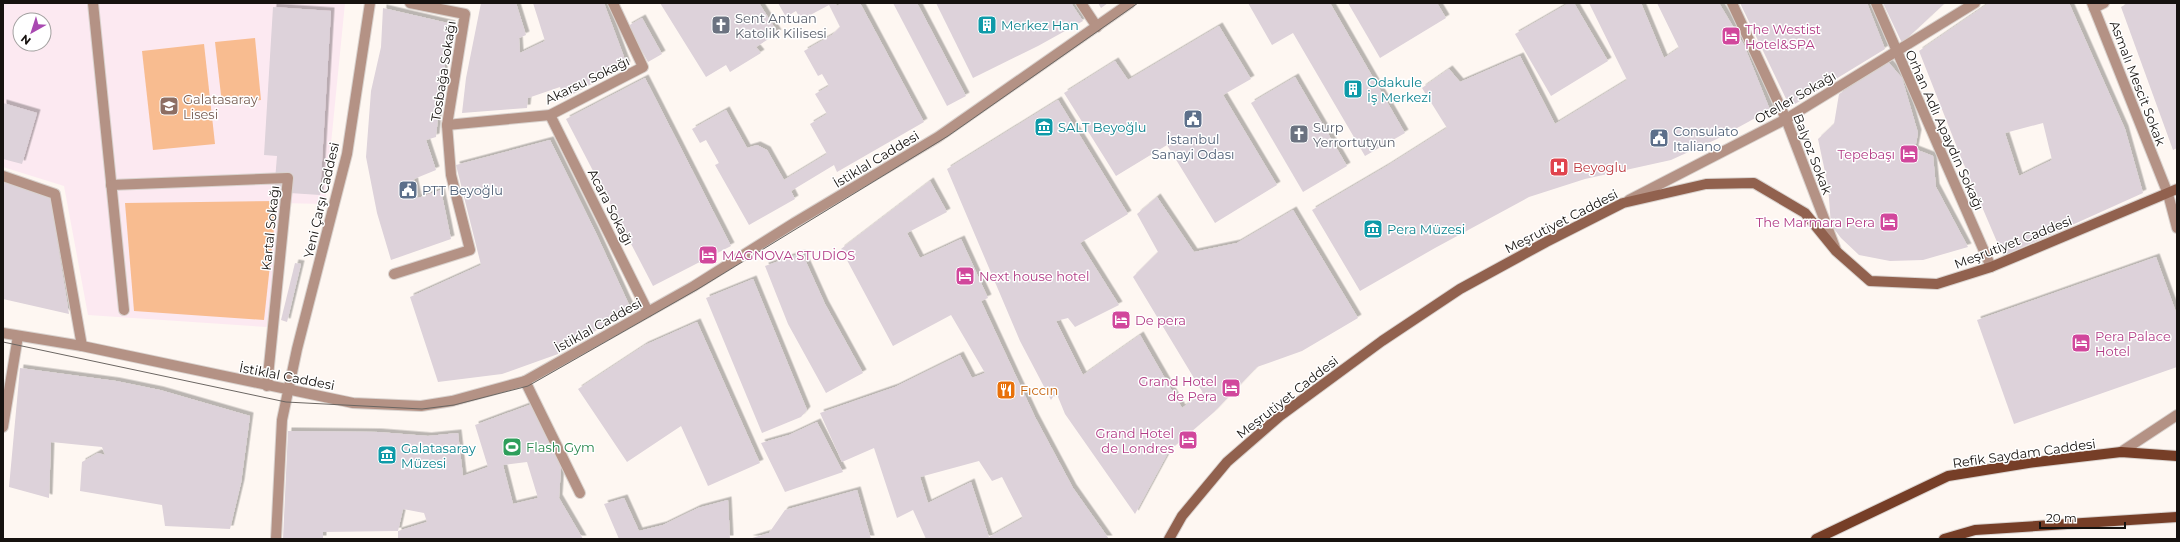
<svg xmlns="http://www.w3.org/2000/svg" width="2180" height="542" viewBox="0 0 2180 542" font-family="Montserrat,sans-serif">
  <defs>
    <filter id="shadow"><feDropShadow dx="3.5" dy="-3.5" stdDeviation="0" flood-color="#0004"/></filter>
  </defs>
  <rect width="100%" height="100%" fill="#fef7f2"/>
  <!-- education -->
  <path fill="#fce9f1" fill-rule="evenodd" d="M 3,3 L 345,3 L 325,204 L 280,203 L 267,327 L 88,315 L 64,186 L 3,167 ZM 20,20 L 44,20 L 44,44 L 20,44 Z"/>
  <!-- green -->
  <g fill="#f8bc90">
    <path d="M 255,38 L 261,100 L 222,104 L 215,42 Z"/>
    <path d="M 204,44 L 215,144 L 153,150 L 142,51 Z"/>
    <path d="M 277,201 L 264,320 L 134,311 L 125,203 Z"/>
  </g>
  <!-- building -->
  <g fill="#ddd2da" fill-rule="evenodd" filter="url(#shadow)">
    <path d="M 481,3 L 516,3 L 526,35 L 519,38 L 520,53 L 545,41 L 533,3 L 604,3 L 627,65 L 564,99 L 560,87 L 528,98 L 527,108 L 462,113 L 466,78 Z"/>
    <path d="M 660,3 L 759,3 L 778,33 L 756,47 L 761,53 L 730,72 L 726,65 L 706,77 Z"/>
    <path d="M 778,3 L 835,3 L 837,6 L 842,3 L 860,3 L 924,122 L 837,172 L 834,165 L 791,191 L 795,199 L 749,225 L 715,165 L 719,163 L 706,140 L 700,143 L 692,129 L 726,110 L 747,148 L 757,145 L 767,150 L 784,180 L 827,154 L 810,124 L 827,114 L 815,94 L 829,86 L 822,74 L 818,76 L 804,51 L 832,35 L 840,27 L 829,5 L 801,20 L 796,11 L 786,17 Z"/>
    <path d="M 893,3 L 917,3 L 966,96 L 947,106 Z"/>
    <path d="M 936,3 L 1071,3 L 1083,21 L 1038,46 L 973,78 Z"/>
    <path d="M 1098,3 L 1108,3 L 1101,8 Z"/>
    <path d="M 1248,3 L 1330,3 L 1405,133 L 1365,156 L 1293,33 L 1272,45 Z"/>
    <path d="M 1348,3 L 1437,3 L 1446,18 L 1380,58 Z"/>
    <path d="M 1569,3 L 1574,3 L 1608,61 L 1551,96 L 1515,34 Z"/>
    <path d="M 1589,3 L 1641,3 L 1664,58 L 1679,48 L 1657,3 L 1719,3 L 1744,45 L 1770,110 L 1717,139 L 1671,160 L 1585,179 L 1529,197 L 1435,248 L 1360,291 L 1312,210 L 1387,166 L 1447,128 L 1422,88 L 1449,69 L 1460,82 L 1520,56 L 1555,124 L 1627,80 Z"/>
    <path d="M 1740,3 L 1867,3 L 1885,49 L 1790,107 Z"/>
    <path d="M 1883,3 L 1945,3 L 1902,43 Z"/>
    <path d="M 1989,3 L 2069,3 L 2125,129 L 2143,193 L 2003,256 L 1962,160 L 1919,51 ZM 2043,123 L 2052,160 L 2019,176 L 2005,133 Z"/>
    <path d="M 2128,3 L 2177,3 L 2177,148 L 2173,150 L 2121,7 Z"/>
    <path d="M 273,7 L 331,11 L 320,195 L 274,192 L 277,156 L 264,155 Z"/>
    <path d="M 383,8 L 452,24 L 441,88 L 436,137 L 426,140 L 436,170 L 414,179 L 418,198 L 441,190 L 451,239 L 391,260 L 377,213 L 366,157 L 371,91 L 381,47 Z"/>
    <path d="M 642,18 L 662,54 L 648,62 L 628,26 Z"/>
    <path d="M 1219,26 L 1251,79 L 1223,95 L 1277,185 L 1215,223 L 1167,145 L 1116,176 L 1064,93 L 1115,61 L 1128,80 Z"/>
    <path d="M 1889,63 L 1902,78 L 1918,133 L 1915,149 L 1933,156 L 1936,187 L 1968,247 L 1923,260 L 1890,261 L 1859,255 L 1841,238 L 1831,225 L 1828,186 L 1818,139 L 1834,124 L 1839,94 Z"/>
    <path d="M 1295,77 L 1347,166 L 1303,192 L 1251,103 Z"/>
    <path d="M 645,78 L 731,246 L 653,286 L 566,119 Z"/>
    <path d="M 1058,100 L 1128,214 L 1080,243 L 1119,305 L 1075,327 L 1068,318 L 1056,321 L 1083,375 L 1140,335 L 1182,408 L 1203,393 L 1133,277 L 1158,252 L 1137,214 L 1157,197 L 1194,252 L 1237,243 L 1293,210 L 1358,318 L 1302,351 L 1257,367 L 1214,412 L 1169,451 L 1135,514 L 1065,414 L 1056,392 L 1051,400 L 1020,341 L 947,169 Z"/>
    <path d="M 3,103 L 37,113 L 22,164 L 3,159 Z"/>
    <path d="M 550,140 L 595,231 L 631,309 L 558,354 L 502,374 L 438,382 L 410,297 L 481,265 L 456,165 Z"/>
    <path d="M 3,180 L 50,197 L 69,314 L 3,299 Z"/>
    <path d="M 930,181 L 947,212 L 907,233 L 920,258 L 961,239 L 988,298 L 981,301 L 1035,417 L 1073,488 L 1109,539 L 926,539 L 913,510 L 897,518 L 874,448 L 842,462 L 820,413 L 895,387 L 960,355 L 972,378 L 985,373 L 951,315 L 893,346 L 841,249 ZM 979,461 L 992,481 L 1002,477 L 1023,518 L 989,537 L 971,482 L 928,503 L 920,477 Z"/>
    <path d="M 802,253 L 825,304 L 863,373 L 826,393 L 788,324 L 765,266 Z"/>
    <path d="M 2156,257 L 2177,315 L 2177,367 L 2014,424 L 1977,320 Z"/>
    <path d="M 295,263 L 301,264 L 287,322 L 281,320 Z"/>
    <path d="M 753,279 L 807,410 L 801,417 L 762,433 L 706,298 Z"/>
    <path d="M 697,322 L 760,463 L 708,486 L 681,426 L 627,462 L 578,389 L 645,345 Z"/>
    <path d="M 20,368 L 116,381 L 160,390 L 250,416 L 241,483 L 230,529 L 165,526 L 162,505 L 80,491 L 82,462 L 98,453 L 105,455 L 102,447 L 51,442 L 49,498 L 9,487 Z"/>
    <path d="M 532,404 L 561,468 L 559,498 L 583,539 L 398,539 L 398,531 L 427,522 L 424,513 L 403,509 L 398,531 L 323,532 L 323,539 L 283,539 L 288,431 L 378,432 L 428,436 L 458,433 L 463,476 L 488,467 L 475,425 ZM 527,462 L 538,498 L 513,504 L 503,465 Z"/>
    <path d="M 817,422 L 843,472 L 785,492 L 761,443 L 789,435 Z"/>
    <path d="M 857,490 L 871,539 L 749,539 L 769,533 L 785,510 Z"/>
    <path d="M 624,498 L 639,531 L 663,525 L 698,508 L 728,500 L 730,539 L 619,539 L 604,504 Z"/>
  </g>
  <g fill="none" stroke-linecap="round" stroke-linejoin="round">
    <defs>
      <g id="street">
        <path d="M 93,3 L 124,310"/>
        <path d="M 1081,3 L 1097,27"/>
        <path d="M 1732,3 L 1786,119 L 1836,250"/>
        <path d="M 1876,3 L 1991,267"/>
        <path d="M 2092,3 L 2168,194 L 2177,228"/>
        <path d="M 2094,8 L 2104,3"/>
        <path d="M 550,115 L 648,312"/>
        <path d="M 447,125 L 550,115 L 643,67 L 613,3"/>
        <path d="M 3,176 L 55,194 L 82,346"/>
        <path d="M 111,185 L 288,178 L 267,386"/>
        <path d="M 1629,200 L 1786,119 L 1975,3"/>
        <path d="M 394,274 L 470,250 L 451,175 L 447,125 L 465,14 L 410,3"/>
        <path d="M 3,333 L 82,346 L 353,403 L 421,406 L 452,401 L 525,381 L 694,286 L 794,223 L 938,137 L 1130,3"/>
        <path d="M 525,381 L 580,493"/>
        <path d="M 3,427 L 18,336"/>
        <path d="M 2121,452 L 2177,415"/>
        <path d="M 276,539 L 282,420 L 297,349 L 347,154 L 370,3"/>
      </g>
      <path id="secondary" d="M 1169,539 L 1182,516 L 1227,462 L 1280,416 L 1382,341 L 1460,289 L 1546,242 L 1623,203 L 1706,184 L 1754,183 L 1805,213 L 1836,251 L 1870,281 L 1937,284 L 1991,267 L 2177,189"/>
      <g id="primary">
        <path d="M 1816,539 L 1948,476 L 2028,463 L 2121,452 L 2177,456"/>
        <path d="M 1944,539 L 1975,530 L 2177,517"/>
      </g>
    </defs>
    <!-- street casing -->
    <use href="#street" stroke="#d9d2ce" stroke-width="12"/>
    <!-- secondary casing -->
    <use href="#secondary" stroke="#d9d2ce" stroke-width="12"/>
    <!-- primary casing -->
    <use href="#primary" stroke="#d9d2ce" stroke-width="12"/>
    <!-- street -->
    <use href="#street" stroke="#b49285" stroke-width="10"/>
    <!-- secondary -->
    <use href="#secondary" stroke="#91614e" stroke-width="10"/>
    <!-- primary -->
    <use href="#primary" stroke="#763e27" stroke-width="10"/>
    <!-- tram -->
    <path stroke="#6b6662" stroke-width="1" d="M 3,342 L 286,402 L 422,409 L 454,405 L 528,386 L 698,289 L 948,136 L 1138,3"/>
  </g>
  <!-- icons -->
  <defs>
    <symbol id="church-square" viewBox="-11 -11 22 22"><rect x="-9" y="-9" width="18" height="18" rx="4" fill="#6b7280" stroke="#fff"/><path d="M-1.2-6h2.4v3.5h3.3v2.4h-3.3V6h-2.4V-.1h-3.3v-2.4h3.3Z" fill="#fff"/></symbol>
    <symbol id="building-square" viewBox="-11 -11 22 22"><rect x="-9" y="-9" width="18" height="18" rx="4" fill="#0f9aa8" stroke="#fff"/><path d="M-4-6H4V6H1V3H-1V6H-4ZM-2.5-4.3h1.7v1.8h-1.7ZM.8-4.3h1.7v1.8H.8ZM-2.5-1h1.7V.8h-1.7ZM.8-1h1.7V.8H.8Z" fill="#fff"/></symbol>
    <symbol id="hotel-square" viewBox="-11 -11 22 22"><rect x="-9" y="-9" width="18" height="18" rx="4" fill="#d1479c" stroke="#fff"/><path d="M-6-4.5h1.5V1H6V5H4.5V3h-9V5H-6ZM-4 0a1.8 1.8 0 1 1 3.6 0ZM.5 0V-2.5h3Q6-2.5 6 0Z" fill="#fff"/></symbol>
    <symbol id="school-square" viewBox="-11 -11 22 22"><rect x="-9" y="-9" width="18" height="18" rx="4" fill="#8d6e63" stroke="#fff"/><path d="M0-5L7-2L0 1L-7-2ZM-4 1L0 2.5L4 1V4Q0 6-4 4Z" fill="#fff"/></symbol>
    <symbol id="civic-square" viewBox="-11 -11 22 22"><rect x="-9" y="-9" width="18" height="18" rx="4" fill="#5c6f8a" stroke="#fff"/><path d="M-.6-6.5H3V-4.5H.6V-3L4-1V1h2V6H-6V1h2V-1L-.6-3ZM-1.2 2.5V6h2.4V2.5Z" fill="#fff"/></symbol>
    <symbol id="museum-square" viewBox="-11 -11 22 22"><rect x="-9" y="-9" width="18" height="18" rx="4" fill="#0f9aa8" stroke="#fff"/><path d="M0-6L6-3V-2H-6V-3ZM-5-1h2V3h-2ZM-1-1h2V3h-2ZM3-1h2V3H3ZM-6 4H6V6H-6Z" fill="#fff"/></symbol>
    <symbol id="hospital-square" viewBox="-11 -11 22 22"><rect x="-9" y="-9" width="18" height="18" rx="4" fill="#e0444e" stroke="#fff"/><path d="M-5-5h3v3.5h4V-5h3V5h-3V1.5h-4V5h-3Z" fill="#fff"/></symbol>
    <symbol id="restaurant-square" viewBox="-11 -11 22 22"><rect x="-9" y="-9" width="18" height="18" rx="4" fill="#e8710a" stroke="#fff"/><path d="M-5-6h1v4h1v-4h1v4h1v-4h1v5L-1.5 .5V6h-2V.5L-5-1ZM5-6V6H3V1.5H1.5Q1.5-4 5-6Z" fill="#fff"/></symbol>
    <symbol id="stadium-square" viewBox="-11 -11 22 22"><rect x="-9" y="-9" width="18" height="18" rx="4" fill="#2e9e5b" stroke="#fff"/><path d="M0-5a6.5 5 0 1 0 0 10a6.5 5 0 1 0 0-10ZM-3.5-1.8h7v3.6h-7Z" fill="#fff"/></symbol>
  </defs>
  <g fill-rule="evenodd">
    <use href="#church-square" x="710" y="14" width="22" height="22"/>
    <use href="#building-square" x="976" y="14" width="22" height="22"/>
    <use href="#hotel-square" x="1720" y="25" width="22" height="22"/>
    <use href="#building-square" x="1342" y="78" width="22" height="22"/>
    <use href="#school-square" x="158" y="95" width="22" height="22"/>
    <use href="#civic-square" x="1182" y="108" width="22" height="22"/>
    <use href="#museum-square" x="1033" y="116" width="22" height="22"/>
    <use href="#church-square" x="1288" y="123" width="22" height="22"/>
    <use href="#civic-square" x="1648" y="127" width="22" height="22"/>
    <use href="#hotel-square" x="1898" y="143" width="22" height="22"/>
    <use href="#hospital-square" x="1548" y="156" width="22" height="22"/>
    <use href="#civic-square" x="397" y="179" width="22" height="22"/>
    <use href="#hotel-square" x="1878" y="211" width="22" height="22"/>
    <use href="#museum-square" x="1362" y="218" width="22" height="22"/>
    <use href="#hotel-square" x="697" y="244" width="22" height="22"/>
    <use href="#hotel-square" x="954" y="265" width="22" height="22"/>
    <use href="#hotel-square" x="1110" y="309" width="22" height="22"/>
    <use href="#hotel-square" x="2070" y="332" width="22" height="22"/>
    <use href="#hotel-square" x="1220" y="377" width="22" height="22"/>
    <use href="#restaurant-square" x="995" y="379" width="22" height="22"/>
    <use href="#hotel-square" x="1177" y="429" width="22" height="22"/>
    <use href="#stadium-square" x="501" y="436" width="22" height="22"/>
    <use href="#museum-square" x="376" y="444" width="22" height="22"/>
  </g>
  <g text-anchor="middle" stroke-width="3" stroke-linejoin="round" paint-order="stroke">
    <!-- worship labels -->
    <g font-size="13" fill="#5b616d" stroke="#fff" text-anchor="start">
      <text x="735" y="23">Sent Antuan<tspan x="735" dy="15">Katolik Kilisesi</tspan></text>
      <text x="1313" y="132">Surp<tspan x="1313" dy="15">Yerrortutyun</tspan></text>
    </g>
    <!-- culture labels -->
    <g font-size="13" fill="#0d838f" stroke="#fff" text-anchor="start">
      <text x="1001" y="30">Merkez Han</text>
      <text x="1367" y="87">Odakule<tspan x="1367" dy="15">İş Merkezi</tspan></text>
      <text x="1058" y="132">SALT Beyoğlu</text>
      <text x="1387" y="234">Pera Müzesi</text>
      <text x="401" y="453">Galatasaray<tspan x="401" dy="15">Müzesi</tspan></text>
    </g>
    <!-- hotel labels -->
    <g font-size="13" fill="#b23c85" stroke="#fff" text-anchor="start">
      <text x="1745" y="34">The Westist<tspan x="1745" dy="15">Hotel&amp;SPA</tspan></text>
      <text x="1895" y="159" text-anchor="end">Tepebaşı</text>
      <text x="1875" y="227" text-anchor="end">The Marmara Pera</text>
      <text x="722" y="260">MAGNOVA STUDİOS</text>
      <text x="979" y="281">Next house hotel</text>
      <text x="1135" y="325">De pera</text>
      <text x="2095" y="341">Pera Palace<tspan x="2095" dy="15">Hotel</tspan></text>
      <text x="1217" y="386" text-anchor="end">Grand Hotel<tspan x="1217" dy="15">de Pera</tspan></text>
      <text x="1174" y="438" text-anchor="end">Grand Hotel<tspan x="1174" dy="15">de Londres</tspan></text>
    </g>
    <!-- street labels -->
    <g font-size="13" fill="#16120f" stroke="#fff">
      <text transform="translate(443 71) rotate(-81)" y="5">Tosbağa Sokağı</text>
      <text transform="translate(587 80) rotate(-26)" y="5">Akarsu Sokağı</text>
      <text transform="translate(2138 83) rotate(69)" y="5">Asmalı Mescit Sokak</text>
      <text transform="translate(1795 97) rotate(-30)" y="5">Oteller Sokağı</text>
      <text transform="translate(1945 130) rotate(66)" y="5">Orhan Adlı Apaydın Sokağı</text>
      <text transform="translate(1813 154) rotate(69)" y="5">Balyoz Sokak</text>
      <text transform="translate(876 159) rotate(-31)" y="5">İstiklal Caddesi</text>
      <text transform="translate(321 200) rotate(-77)" y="5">Yeni Çarşı Caddesi</text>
      <text transform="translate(611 207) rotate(63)" y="5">Acara Sokağı</text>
      <text transform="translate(1561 221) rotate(-27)" y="5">Meşrutiyet Caddesi</text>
      <text transform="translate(270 228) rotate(-84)" y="5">Kartal Sokağı</text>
      <text transform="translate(2013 242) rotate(-21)" y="5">Meşrutiyet Caddesi</text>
      <text transform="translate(598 325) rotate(-29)" y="5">İstiklal Caddesi</text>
      <text transform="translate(287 376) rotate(11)" y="5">İstiklal Caddesi</text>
      <text transform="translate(1287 397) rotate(-38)" y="5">Meşrutiyet Caddesi</text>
      <text transform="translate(2024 453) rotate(-8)" y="5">Refik Saydam Caddesi</text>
    </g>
    <!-- education labels -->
    <g font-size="13" fill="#785e54" stroke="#fff" text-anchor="start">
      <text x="183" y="104">Galatasaray<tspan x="183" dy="15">Lisesi</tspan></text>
    </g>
    <!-- service labels -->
    <g font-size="13" fill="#4e5e75" stroke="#fff" text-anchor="start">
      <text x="1673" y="136">Consulato<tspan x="1673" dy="15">Italiano</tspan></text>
      <text x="1193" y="144" text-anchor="middle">İstanbul<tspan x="1193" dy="15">Sanayi Odası</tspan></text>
      <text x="422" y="195">PTT Beyoğlu</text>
    </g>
    <!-- health labels -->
    <g font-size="13" fill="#be3a42" stroke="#fff" text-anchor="start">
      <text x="1573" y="172">Beyoglu</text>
    </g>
    <!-- food labels -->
    <g font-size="13" fill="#c56008" stroke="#fff" text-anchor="start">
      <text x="1020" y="395">Fıccın</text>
    </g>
    <!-- leisure labels -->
    <g font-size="13" fill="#27864d" stroke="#fff" text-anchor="start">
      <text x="526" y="452">Flash Gym</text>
    </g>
  </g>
  <!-- border -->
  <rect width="2180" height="542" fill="none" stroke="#16120f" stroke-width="8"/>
  <!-- north arrow -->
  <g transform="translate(32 32) rotate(219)"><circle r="19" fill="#ffffff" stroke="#a2a09f"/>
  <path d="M0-3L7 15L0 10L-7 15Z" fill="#a949b1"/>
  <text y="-6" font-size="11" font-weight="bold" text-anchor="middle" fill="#16120f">N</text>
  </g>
  <!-- scale -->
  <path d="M2040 522v6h85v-6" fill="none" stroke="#16120f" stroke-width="2"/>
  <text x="2046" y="522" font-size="12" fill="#16120f" stroke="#ffffff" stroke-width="3" paint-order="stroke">20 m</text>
</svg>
